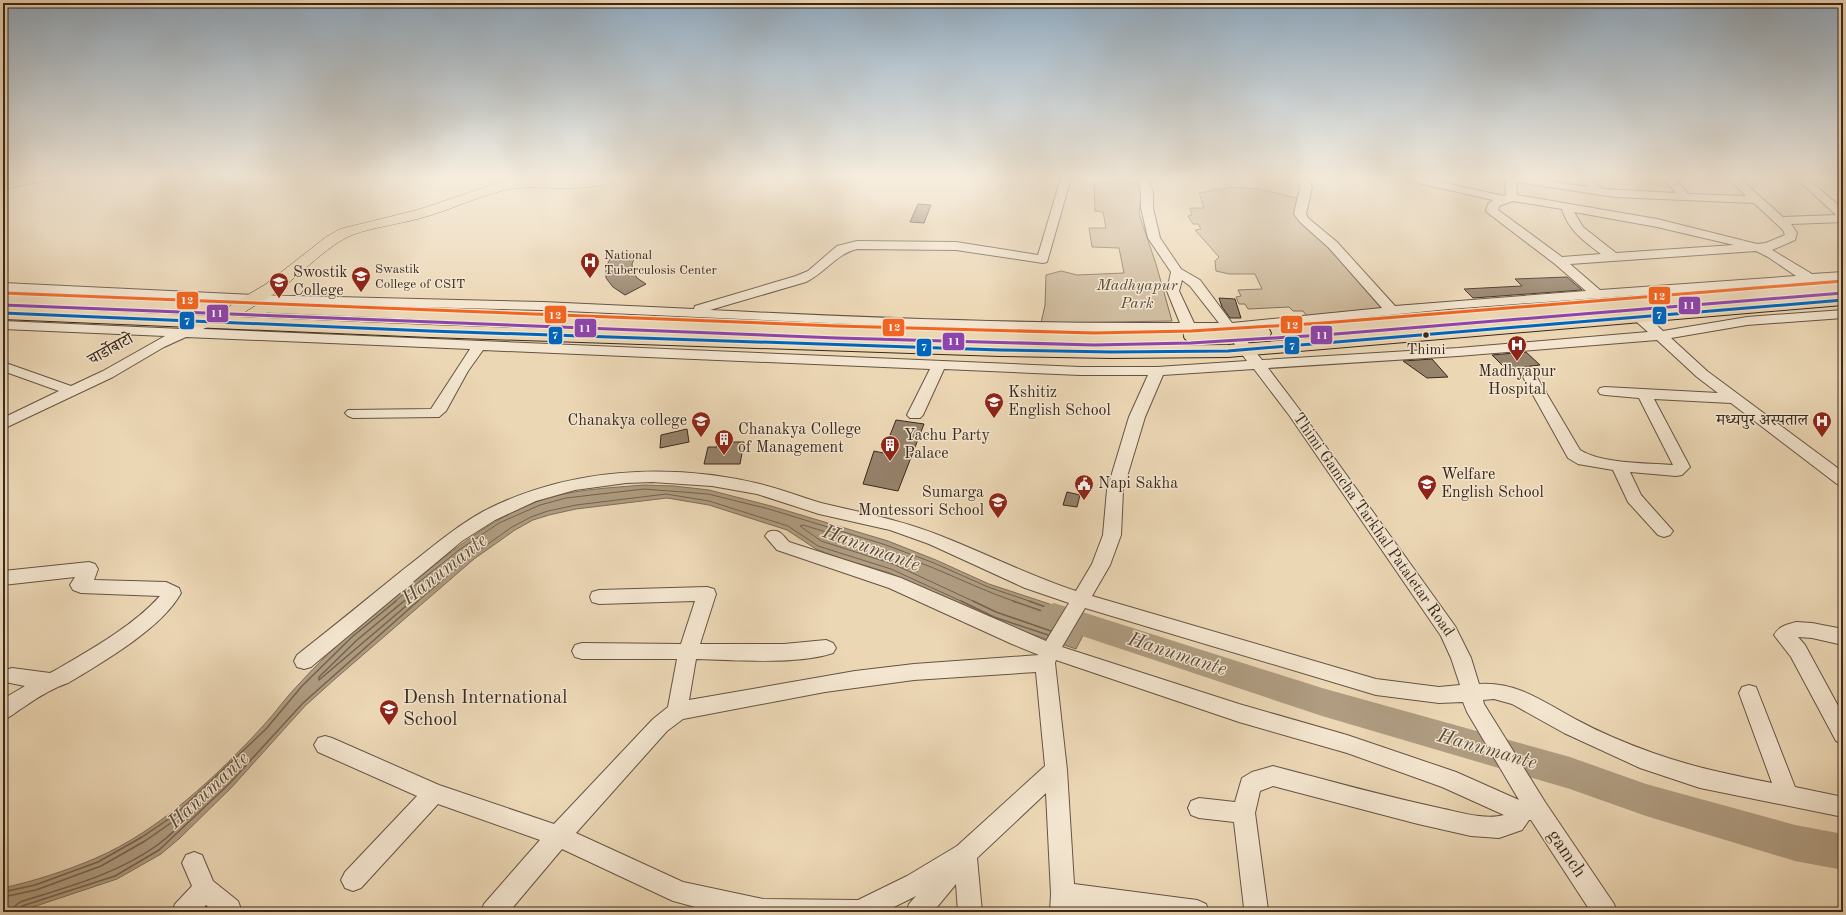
<svg xmlns="http://www.w3.org/2000/svg" width="1846" height="915" font-family="'Old Standard TT','Noto Serif Devanagari',serif">
<style>
.green{fill:#cdb99b;stroke:#82705c}
.water{fill:#af9c81;stroke:#7f6e59}
.lines{fill:none;stroke-linecap:round;stroke-linejoin:round}
.shore-far1{stroke:#74624e;stroke-width:1}
.shore{stroke:#74624e;stroke-width:1.5}
.river{fill:#af9c81;fill-rule:evenodd}
.building{fill:#96836c;stroke:#38281c}
.minor-casing{stroke:#655442;stroke-width:2}
.major-casing{stroke:#38281c;stroke-width:1}
.highway-casing{stroke:#38281c;stroke-width:2}
.minor{fill:#f3e5cf;fill-rule:evenodd}
.major{fill:#ecd7b5;fill-rule:evenodd}
.highway{fill:#ecd7b5;fill-rule:evenodd}
.bus-1-casing{stroke:#f3e5cf;stroke-width:5.5}
.bus-2-casing{stroke:#f3e5cf;stroke-width:5.5}
.bus-3-casing{stroke:#f3e5cf;stroke-width:5.5}
.bus-1{stroke:#0065bd;stroke-width:3}
.bus-2{stroke:#8e44ad;stroke-width:3}
.bus-3{stroke:#f26522;stroke-width:3}
.bus-dot{fill:#38281c;stroke:#f3e5cf;stroke-width:1.5}
.labels{text-anchor:middle;dominant-baseline:central;stroke-width:3;stroke-linejoin:round;paint-order:stroke}
.far-poi-label{font-size:13px;fill:#38281c;stroke:#f3e5cf;text-anchor:start}
.bus-label{font-size:15px;fill:#38281c;stroke:#f3e5cf}
.poi-label{font-size:16px;fill:#38281c;stroke:#f3e5cf;text-anchor:start}
.park-label{font-size:16px;font-style:italic;fill:#5d4c3c;stroke:#f3e5cf}
.street-label{font-size:16px;fill:#38281c;stroke:#f3e5cf}
.near-poi-label{font-size:19px;fill:#38281c;stroke:#f3e5cf;text-anchor:start}
.near-street-label{font-size:19px;fill:#38281c;stroke:#f3e5cf}
.near-water-label{font-size:20px;font-style:italic;fill:#5c4b3a;stroke:#f3e5cf}
.line-badge{stroke:#f3e5cf;stroke-width:1.5}
.badge-label{font-size:11px;text-anchor:middle;font-weight:bold;fill:#fff}
</style>
<rect width="100%" height="100%" fill="#ecd7b5"/>
<filter id="stains"><feTurbulence type="fractalNoise" baseFrequency=".005" numOctaves="4"/><feColorMatrix values="0 0 0 0 .2 0 0 0 0 .09 0 0 0 0 .02 0 0 0 .5 -.17"/></filter>
<radialGradient id="worn" r=".72"><stop offset=".6" stop-color="#630" stop-opacity="0"/><stop offset="1" stop-color="#630" stop-opacity=".3"/></radialGradient>
<path class="green" d="M 1111,178 L 1128,178 L 1129,183 L 1143,183 L 1139,214 L 1156,264 L 1172,321 L 1041,323 L 1045,305 L 1046,275 L 1061,271 L 1077,275 L 1124,273 L 1119,248 L 1092,247 L 1089,228 L 1106,228 L 1103,212 L 1095,211 L 1094,183 L 1111,183 Z
M 1232,187 L 1258,189 L 1302,199 L 1297,214 L 1329,245 L 1388,309 L 1307,316 L 1303,311 L 1293,311 L 1289,307 L 1248,309 L 1245,304 L 1239,304 L 1236,297 L 1241,296 L 1238,290 L 1262,289 L 1255,274 L 1229,274 L 1216,271 L 1215,261 L 1219,257 L 1195,230 L 1201,229 L 1198,224 L 1193,224 L 1188,216 L 1192,215 L 1190,208 L 1204,208 L 1199,193 Z
M 3,292 L 184,300 L 3,294 Z
M 1843,293 L 1843,295 L 1526,322 L 1268,340 L 1267,338 L 1523,320 Z
M 273,302 L 482,309 L 480,312 L 272,304 Z
M 3,305 L 172,314 L 3,308 Z
M 266,313 L 990,344 L 1108,346 L 1184,345 L 1185,347 L 989,346 L 457,325 L 264,315 Z"/>
<path class="water" d="M 644,485 L 674,486 L 709,490 L 771,506 L 888,541 L 936,560 L 989,584 L 1092,618 L 1076,649 L 993,621 L 890,573 L 842,559 L 816,549 L 787,530 L 709,505 L 667,498 L 576,509 L 549,515 L 533,520 L 515,530 L 474,559 L 335,679 L 305,706 L 232,787 L 180,838 L 161,854 L 117,879 L 18,912 L 3,912 L 3,888 C 34,881 66,871 96,858 C 159,831 218,775 263,726 C 276,712 286,697 299,684 C 334,645 375,613 416,580 C 453,550 491,519 536,502 C 570,489 609,488 644,485 Z"/>
<g class="lines">
<path class="shore-far1" d="M 394,602 L 459,550 L 499,523 L 540,505 L 566,498 L 644,489 L 708,494 L 769,509 L 886,545 L 934,563 L 988,587 L 1032,602
M 403,602 L 422,587 L 425,587 L 425,590 L 411,602
M 417,602 L 471,556 L 512,527 L 531,517 L 548,511 L 576,505 L 666,494 L 709,501 L 788,526 L 818,546 L 891,569 L 963,602
M 975,602 L 893,564 L 821,541 L 800,526 L 803,525 C 846,538 889,551 931,567 C 960,579 987,592 1016,602"/>
<path class="shore" d="M 404,601 L 357,640 L 319,677 L 319,680 L 412,601
M 961,601 L 994,617 L 1048,635
M 973,601 L 996,612 L 1051,631
M 1013,601 L 1059,617
M 1029,601 L 1062,613
M 3,892 L 35,885 L 98,862 L 142,837 L 176,814 L 266,729 L 302,686 L 353,636 L 396,601
M 3,897 L 36,890 L 101,866 L 145,841 L 178,818 L 214,789 L 214,792 C 195,810 177,831 156,846 C 115,875 67,887 20,902 L 15,906 L 14,912
M 19,912 L 22,906 L 115,876 L 159,850 L 229,784 L 303,703 L 418,601"/>
<path class="river" d="M 1054,603 L 1322,688 L 1570,757 L 1646,784 L 1795,825 L 1843,834 L 1843,870 L 1795,861 L 1646,816 L 1570,789 L 1322,716 L 1043,623 L 1039,615 L 1043,607 Z"/>
</g>
<path class="building" d="M 918,204 L 931,205 L 924,223 L 910,222 Z
M 635,256 L 632,264 L 633,271 L 637,278 L 646,284 L 625,295 L 613,287 L 606,278 L 606,267 L 611,257 Z
M 1567,277 L 1582,290 L 1473,298 L 1464,289 L 1522,286 L 1515,279 Z
M 1219,298 L 1235,299 L 1241,318 L 1230,318 L 1222,307 Z
M 1526,352 L 1540,365 L 1506,369 L 1492,355 Z
M 1432,359 L 1448,377 L 1427,378 L 1403,361 Z
M 896,420 L 924,424 L 898,491 L 863,484 L 874,451 L 883,453 Z
M 687,429 L 689,442 L 660,448 L 661,435 Z
M 718,442 L 744,442 L 740,464 L 704,464 L 708,447 L 717,447 Z
M 1067,492 L 1080,495 L 1077,507 L 1063,505 Z"/>
<g class="lines">
<defs>
<path id="minor" d="M 29,178 L 48,178 L 47,180 L 3,189 L 3,183 Z
M 1061,178 L 1071,178 L 1047,262 L 1043,263 L 956,250 L 857,249 C 836,254 825,273 806,282 L 710,310 C 867,318 1024,324 1180,323 L 1167,291 L 1171,272 L 1148,238 L 1141,208 L 1141,193 L 1138,178 L 1148,178 L 1153,193 L 1153,208 L 1160,238 L 1181,269 L 1200,280 L 1232,323 L 1382,308 L 1329,248 L 1300,222 L 1294,214 L 1300,187 L 1298,178 L 1308,178 L 1312,187 L 1306,214 L 1308,218 L 1337,242 L 1395,306 L 1586,291 L 1555,264 L 1488,213 L 1486,211 L 1488,204 L 1493,200 L 1409,181 L 1404,178 L 1422,178 L 1504,196 L 1506,195 L 1505,178 L 1528,178 L 1588,187 L 1582,178 L 1592,178 L 1602,189 L 1676,193 L 1663,178 L 1674,178 L 1688,194 L 1746,196 L 1728,178 L 1739,178 L 1783,217 L 1836,215 L 1796,178 L 1807,178 L 1843,209 L 1843,222 L 1791,224 L 1797,233 L 1795,240 L 1772,250 L 1812,274 L 1843,272 L 1843,280 L 1449,309 L 1238,330 L 1262,360 L 1458,348 L 1648,332 L 1631,317 L 1633,314 C 1645,311 1655,324 1663,331 L 1747,317 L 1843,310 L 1843,318 L 1747,325 L 1671,338 L 1707,371 L 1843,472 L 1843,486 L 1837,484 L 1731,403 L 1654,399 L 1690,467 L 1682,475 L 1676,476 L 1630,472 L 1641,495 L 1673,531 L 1670,535 L 1664,537 L 1658,535 L 1628,502 L 1613,470 L 1578,464 L 1568,458 L 1523,377 L 1525,374 L 1535,374 L 1580,450 C 1603,464 1646,463 1673,465 L 1639,398 L 1605,395 L 1600,394 L 1598,391 L 1600,388 L 1605,387 L 1718,393 L 1697,377 L 1657,340 L 1458,356 L 1268,368 L 1299,409 L 1455,626 L 1471,658 L 1479,684 C 1517,681 1545,703 1577,720 C 1601,733 1628,744 1653,753 C 1692,767 1732,775 1772,783 L 1739,693 L 1742,687 L 1749,685 L 1756,687 L 1795,787 L 1843,797 L 1843,817 L 1700,788 L 1640,768 L 1564,733 L 1512,704 L 1494,699 L 1483,700 L 1484,704 L 1545,802 L 1614,904 L 1617,912 L 1591,912 L 1531,820 L 1529,820 L 1522,830 L 1499,838 L 1471,836 L 1418,824 L 1273,786 L 1260,791 L 1255,813 L 1268,910 L 1267,912 L 1242,912 L 1244,908 L 1234,822 L 1199,818 L 1191,815 L 1188,808 L 1191,801 L 1199,798 L 1235,802 L 1242,778 L 1252,772 L 1273,766 C 1330,781 1387,797 1444,809 C 1463,813 1486,820 1504,815 L 1442,787 L 1347,753 L 1239,722 L 1056,660 L 1055,663 L 1067,770 L 1074,884 L 1197,900 L 1206,904 L 1209,912 L 1109,912 L 1074,907 L 1074,912 L 1050,912 L 1051,894 L 1046,793 L 977,858 L 982,912 L 958,912 L 956,884 L 933,912 L 906,912 L 909,904 L 916,896 L 884,912 L 714,912 L 673,901 L 562,849 L 509,912 L 481,912 L 484,904 L 540,840 L 438,804 L 361,888 L 353,891 L 345,888 L 341,880 L 345,872 L 417,796 L 318,752 L 314,745 L 318,738 L 325,736 L 332,738 L 439,785 L 554,824 L 653,719 L 668,707 L 677,659 L 582,659 L 575,657 L 572,651 L 575,645 L 582,643 L 681,644 L 695,601 L 599,604 L 592,602 L 590,597 L 592,592 L 599,590 L 707,587 L 714,589 L 716,594 L 700,644 L 784,644 L 826,640 L 833,643 L 836,648 L 833,653 C 798,665 735,660 696,659 L 689,700 L 855,671 L 914,664 L 1039,655 L 1012,644 L 889,588 L 777,550 L 765,536 L 768,532 C 779,528 782,534 789,542 L 901,578 L 1046,641 L 1069,603 L 1025,588 L 929,544 L 890,530 L 819,514 L 757,494 L 712,486 L 652,482 L 626,483 L 575,490 L 536,501 L 495,520 L 462,541 L 311,667 L 304,669 L 297,667 L 294,661 L 297,655 C 333,627 368,598 404,569 C 430,549 455,527 484,511 C 567,468 669,462 760,484 C 781,489 801,497 821,503 C 862,513 902,520 941,536 C 987,554 1030,576 1076,591 L 1092,564 L 1103,535 L 1107,490 L 1129,417 L 1148,375 L 1080,375 L 944,369 L 923,415 L 920,418 L 910,418 L 907,415 L 930,369 L 483,350 L 468,371 L 446,411 L 439,417 L 353,418 L 348,416 L 345,413 L 348,410 L 431,409 L 470,349 L 186,337 L 164,347 L 113,377 L 3,429 L 3,418 L 59,391 L 3,371 L 3,362 L 71,386 L 103,371 L 165,336 L 3,329 L 3,321 L 182,329 L 237,305 L 242,306 L 244,309 L 242,312 L 203,329 L 1080,367 L 1157,367 L 1247,361 L 1225,331 L 1196,331 L 1197,336 L 1195,339 L 1185,339 L 1183,331 L 1080,332 L 964,329 L 543,310 L 254,303 L 3,291 L 3,283 L 254,295 L 543,302 L 694,309 L 695,306 L 796,276 L 808,271 L 837,246 L 857,241 L 956,242 L 1038,255 ZM 1516,182 L 1615,197 L 1754,203 L 1783,230 L 1785,235 L 1766,243 L 1757,244 L 1657,219 L 1517,195 ZM 1513,201 L 1562,209 C 1568,230 1585,242 1601,254 L 1562,257 L 1498,210 L 1499,206 ZM 1574,212 L 1657,227 L 1734,245 L 1616,253 L 1583,227 ZM 1756,251 L 1768,257 L 1796,276 L 1600,290 L 1570,264 ZM 1182,280 L 1190,286 L 1219,323 L 1194,323 L 1179,291 ZM 1254,369 L 1289,415 L 1441,636 L 1451,658 L 1460,685 L 1439,687 L 1376,679 L 1092,596 L 1110,565 L 1121,535 L 1123,490 L 1145,417 L 1163,375 ZM 1085,608 L 1376,695 L 1439,703 L 1463,702 L 1467,712 L 1519,800 L 1456,772 L 1347,735 L 1239,704 L 1062,647 ZM 1036,672 L 1045,766 L 957,846 L 907,876 L 858,900 L 763,899 L 683,882 L 576,833 L 667,731 L 683,719 L 825,692 L 914,680 Z
M 89,562 L 95,564 L 98,569 L 94,580 L 166,582 L 179,588 L 181,593 C 162,628 103,662 68,683 C 53,688 38,697 24,707 C 17,711 11,717 3,720 L 3,699 L 25,686 L 5,682 L 3,674 L 5,670 L 12,668 L 50,673 L 54,671 C 90,650 132,627 160,596 L 81,593 L 73,590 L 70,585 L 75,577 L 3,585 L 3,571 Z
M 1796,622 L 1812,623 L 1843,629 L 1843,645 L 1812,638 L 1798,637 L 1805,645 L 1843,715 L 1843,744 L 1836,741 L 1791,657 L 1774,635 C 1779,626 1786,625 1796,622 Z
M 194,852 L 202,855 L 213,881 L 238,901 L 242,912 L 214,912 L 206,905 L 200,912 L 172,912 L 175,904 L 192,886 L 182,863 L 186,855 Z"/>
<path id="major" d="M 528,178 L 572,180 L 615,178 C 604,195 530,184 509,189 C 481,195 455,208 428,216 C 403,224 376,226 352,235 C 328,245 300,275 279,290 C 268,299 255,305 243,313 L 237,314 L 231,313 L 228,309 L 231,305 L 266,284 L 326,237 L 340,229 L 417,210 L 501,182 Z"/>
<path id="highway" d="M 1843,295 L 1843,305 L 1228,357 L 1112,358 L 1000,356 L 430,337 L 3,319 L 3,307 L 430,325 L 1000,344 L 1112,346 L 1228,345 Z
M 1262,327 L 1269,329 L 1271,333 L 1269,337 L 1194,343 L 1187,341 L 1184,337 L 1187,333 L 1194,331 Z"/>
</defs>
<use href="#minor" class="minor-casing"/>
<use href="#major" class="major-casing"/>
<use href="#highway" class="highway-casing"/>
<use href="#minor" class="minor"/>
<use href="#major" class="major"/>
<use href="#highway" class="highway"/>
<defs>
<path id="bus-1" d="M 3,313 L 430,331 L 1000,350 L 1112,352 L 1228,351 L 1843,300"/>
<path id="bus-2" d="M 3,305 L 837,338 L 1094,345 L 1191,343 L 1323,335 L 1843,293"/>
<path id="bus-3" d="M 3,293 L 837,326 L 1094,333 L 1191,331 L 1323,323 L 1843,281"/>
</defs>
<use href="#bus-1" class="bus-1-casing"/>
<use href="#bus-2" class="bus-2-casing"/>
<use href="#bus-3" class="bus-3-casing"/>
<use href="#bus-1" class="bus-1"/>
<use href="#bus-2" class="bus-2"/>
<use href="#bus-3" class="bus-3"/>
</g>
<linearGradient id="sky" x2="0" y2="1"><stop stop-color="#91aabf"/><stop offset="0.58" stop-color="#f6edde"/><stop offset="1" stop-color="#f6edde" stop-opacity="0"/></linearGradient>
<rect width="1846" height="306" fill="url(#sky)"/>
<defs>
<symbol id="hospital-pin" viewBox="-11 -11 22 30"><path d="M0 17L-7.5 6A9.5 9.5 0 1 1 7.5 6Z" fill="#8f2418" stroke="#f3e5cf"/><path d="M-5-5h3v3.5h4V-5h3V5h-3V1.5h-4V5h-3Z" fill="#fff"/></symbol>
<symbol id="university-pin" viewBox="-11 -11 22 30"><path d="M0 17L-7.5 6A9.5 9.5 0 1 1 7.5 6Z" fill="#8f2418" stroke="#f3e5cf"/><path d="M0-5L7-2L0 1L-7-2ZM-4 1L0 2.5L4 1V4Q0 6-4 4Z" fill="#fff"/></symbol>
<symbol id="school-pin" viewBox="-11 -11 22 30"><path d="M0 17L-7.5 6A9.5 9.5 0 1 1 7.5 6Z" fill="#8f2418" stroke="#f3e5cf"/><path d="M0-5L7-2L0 1L-7-2ZM-4 1L0 2.5L4 1V4Q0 6-4 4Z" fill="#fff"/></symbol>
<symbol id="building-pin" viewBox="-11 -11 22 30"><path d="M0 17L-7.5 6A9.5 9.5 0 1 1 7.5 6Z" fill="#8f2418" stroke="#f3e5cf"/><path d="M-4-6H4V6H1V3H-1V6H-4ZM-2.5-4.3h1.7v1.8h-1.7ZM.8-4.3h1.7v1.8H.8ZM-2.5-1h1.7V.8h-1.7ZM.8-1h1.7V.8H.8Z" fill="#fff"/></symbol>
<symbol id="civic-pin" viewBox="-11 -11 22 30"><path d="M0 17L-7.5 6A9.5 9.5 0 1 1 7.5 6Z" fill="#8f2418" stroke="#f3e5cf"/><path d="M-.6-6.5H3V-4.5H.6V-3L4-1V1h2V6H-6V1h2V-1L-.6-3ZM-1.2 2.5V6h2.4V2.5Z" fill="#fff"/></symbol>
</defs>
<g fill-rule="evenodd">
<use href="#hospital-pin" x="579" y="251" width="22" height="30"/>
<use href="#university-pin" x="350" y="265" width="22" height="30"/>
<use href="#university-pin" x="268" y="271" width="22" height="30"/>
<use href="#hospital-pin" x="1506" y="334" width="22" height="30"/>
<use href="#school-pin" x="983" y="391" width="22" height="30"/>
<use href="#school-pin" x="690" y="410" width="22" height="30"/>
<use href="#hospital-pin" x="1811" y="410" width="22" height="30"/>
<use href="#building-pin" x="713" y="428" width="22" height="30"/>
<use href="#building-pin" x="879" y="434" width="22" height="30"/>
<use href="#civic-pin" x="1073" y="473" width="22" height="30"/>
<use href="#school-pin" x="1416" y="473" width="22" height="30"/>
<use href="#school-pin" x="987" y="491" width="22" height="30"/>
<use href="#school-pin" x="378" y="698" width="22" height="30"/>
</g>
<circle class="bus-dot" cx="1426" cy="335" r="3.5"/>
<g class="labels">
<g class="far-poi-label">
<text x="604" y="255">National<tspan x="604" dy="15">Tuberculosis Center</tspan></text>
<text x="375" y="269">Swastik<tspan x="375" dy="15">College of CSIT</tspan></text>
</g>
<g class="bus-label">
<text x="1426" y="350">Thimi</text>
</g>
<g class="poi-label">
<text x="293" y="273">Swostik<tspan x="293" dy="18">College</tspan></text>
<text x="1517" y="372" text-anchor="middle">Madhyapur<tspan x="1517" dy="18">Hospital</tspan></text>
<text x="1008" y="393">Kshitiz<tspan x="1008" dy="18">English School</tspan></text>
<text x="687" y="421" text-anchor="end">Chanakya college</text>
<text x="1808" y="421" text-anchor="end">मध्यपुर अस्पताल</text>
<text x="738" y="430">Chanakya College<tspan x="738" dy="18">of Management</tspan></text>
<text x="904" y="436">Yachu Party<tspan x="904" dy="18">Palace</tspan></text>
<text x="1441" y="475">Welfare<tspan x="1441" dy="18">English School</tspan></text>
<text x="1098" y="484">Napi Sakha</text>
<text x="984" y="493" text-anchor="end">Sumarga<tspan x="984" dy="18">Montessori School</tspan></text>
</g>
<g class="park-label">
<text x="1137" y="286">Madhyapur<tspan x="1137" dy="18">Park</tspan></text>
</g>
<g class="street-label">
<text transform="translate(111 350) rotate(-29)">चार्डोबाटो</text>
<text transform="translate(1373 525) rotate(55)">Thimi Gamcha Tarkhal Pataletar Road</text>
</g>
<g class="near-poi-label">
<text x="403" y="698">Densh International<tspan x="403" dy="22">School</tspan></text>
</g>
<g class="near-street-label">
<text transform="translate(1566 854) rotate(56)">gamch</text>
</g>
<g class="near-water-label">
<text transform="translate(871 549) rotate(20)">Hanumante</text>
<text transform="translate(445 570) rotate(-38)">Hanumante</text>
<text transform="translate(1177 655) rotate(18)">Hanumante</text>
<text transform="translate(1487 750) rotate(16)">Hanumante</text>
<text transform="translate(209 791) rotate(-43)">Hanumante</text>
</g>
</g>
<g class="line-badge">
<rect x="1648" y="286" width="23" height="19" rx="4" fill="#f26522"/>
<rect x="176" y="291" width="23" height="19" rx="4" fill="#f26522"/>
<rect x="1678" y="296" width="23" height="19" rx="4" fill="#8e44ad"/>
<rect x="206" y="304" width="23" height="19" rx="4" fill="#8e44ad"/>
<rect x="544" y="305" width="23" height="19" rx="4" fill="#f26522"/>
<rect x="1652" y="306" width="15" height="19" rx="4" fill="#0065bd"/>
<rect x="179" y="311" width="16" height="19" rx="4" fill="#0065bd"/>
<rect x="1280" y="315" width="23" height="19" rx="4" fill="#f26522"/>
<rect x="882" y="318" width="23" height="19" rx="4" fill="#f26522"/>
<rect x="574" y="318" width="23" height="20" rx="4" fill="#8e44ad"/>
<rect x="1310" y="325" width="23" height="20" rx="4" fill="#8e44ad"/>
<rect x="548" y="326" width="15" height="19" rx="4" fill="#0065bd"/>
<rect x="942" y="332" width="23" height="19" rx="4" fill="#8e44ad"/>
<rect x="1284" y="336" width="16" height="19" rx="4" fill="#0065bd"/>
<rect x="916" y="338" width="16" height="19" rx="4" fill="#0065bd"/>
</g>
<g class="badge-label">
<text x="1659" y="300">12</text>
<text x="187" y="304">12</text>
<text x="1689" y="309">11</text>
<text x="217" y="317">11</text>
<text x="555" y="319">12</text>
<text x="1659" y="319">7</text>
<text x="187" y="325">7</text>
<text x="1292" y="329">12</text>
<text x="894" y="331">12</text>
<text x="585" y="332">11</text>
<text x="1322" y="339">11</text>
<text x="555" y="339">7</text>
<text x="954" y="345">11</text>
<text x="1292" y="350">7</text>
<text x="924" y="351">7</text>
</g>
<rect width="1846" height="915" fill="none" stroke="#ecd7b5" stroke-width="16"/>
<rect x="4" y="4" width="1838" height="907" fill="none" stroke="#38281c" stroke-width="2"/>
<rect x="8" y="8" width="1830" height="899" fill="none" stroke="#38281c"/>
<rect width="100%" height="100%" filter="url(#stains)"/>
<rect width="100%" height="100%" fill="url(#worn)"/>
</svg>
